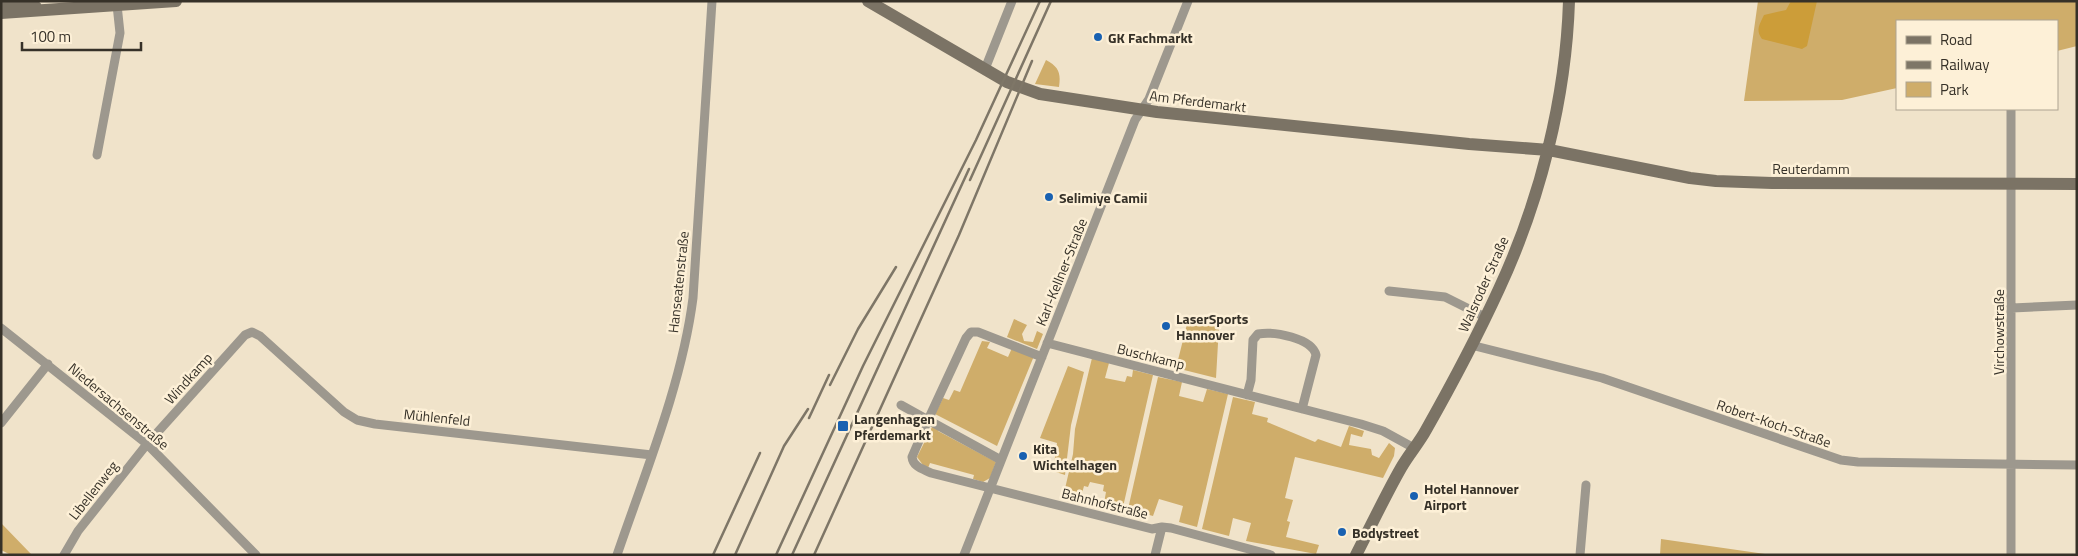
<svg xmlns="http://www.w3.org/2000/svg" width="2078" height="556" font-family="'Titillium Web',sans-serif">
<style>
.green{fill:#cfad6a}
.water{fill:#cc9d39}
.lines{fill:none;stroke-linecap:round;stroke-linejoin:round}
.street{stroke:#9d988e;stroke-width:9}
.secondary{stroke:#7b7365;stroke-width:12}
.rail{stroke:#7e7667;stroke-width:2.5}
.poi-dot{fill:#1961b1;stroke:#fdf0d7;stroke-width:2}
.labels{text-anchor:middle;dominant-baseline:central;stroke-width:5;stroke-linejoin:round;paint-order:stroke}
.poi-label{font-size:14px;font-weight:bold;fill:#363128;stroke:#fdf0d7;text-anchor:start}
.street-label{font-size:14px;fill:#363128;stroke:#fdf0d7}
</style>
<rect width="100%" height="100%" fill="#f0e3ca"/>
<path class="green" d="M 1758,1 L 2077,1 L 2077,46 L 2057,51 L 2057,21 L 1897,21 L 1897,88 L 1842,100 L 1744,101 Z
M 1046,60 C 1059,67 1061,73 1059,87 L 1035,84 Z
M 1014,319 L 1027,325 L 1022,334 L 1024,341 L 1033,342 L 1037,331 L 1043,334 L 1037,349 L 1007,337 Z
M 1188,320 L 1219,326 L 1216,378 L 1176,368 Z
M 982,341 L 990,342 L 987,348 L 1008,357 L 1012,348 L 1034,356 L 997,446 L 935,414 L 943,398 L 949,400 L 954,390 L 960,392 Z
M 1092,358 L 1109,363 L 1105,378 L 1125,382 L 1127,376 L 1132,377 L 1133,370 L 1153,375 L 1123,507 L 1104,503 L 1106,492 L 1103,491 L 1104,485 L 1090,482 L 1088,487 L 1084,486 L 1081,497 L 1064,493 L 1073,454 L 1075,429 Z
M 1068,366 L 1084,372 L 1071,425 L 1065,475 L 1053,471 L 1057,443 L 1040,438 Z
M 1158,377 L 1182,382 L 1179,396 L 1203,402 L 1207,389 L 1228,394 L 1197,527 L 1179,522 L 1183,506 L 1159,499 L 1153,516 L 1128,509 Z
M 1233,397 L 1255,402 L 1252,414 L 1268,418 L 1267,422 L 1315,442 L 1318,439 L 1341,447 L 1349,426 L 1364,431 L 1362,437 L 1351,434 L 1349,445 L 1371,449 L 1372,455 L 1379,458 L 1389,443 L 1395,448 L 1394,456 L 1383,478 L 1295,457 L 1285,498 L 1293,500 L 1287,521 L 1290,522 L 1286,537 L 1319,545 L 1316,554 L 1246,541 L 1251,523 L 1233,518 L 1229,536 L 1202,529 Z
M 932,427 L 939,429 L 938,431 L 996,462 L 990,478 L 983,482 L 973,479 L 974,475 L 930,463 L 928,468 L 923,465 L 917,457 Z
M 1,523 L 32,555 L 11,555 L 1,550 Z
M 1661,539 L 1772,555 L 1660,555 Z"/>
<path class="water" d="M 1791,1 L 1817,1 L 1807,46 L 1802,49 L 1762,39 C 1755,30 1760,24 1764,15 L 1786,10 Z"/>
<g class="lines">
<path class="street" d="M 985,69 L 1012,1
M 2011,109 L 2011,555
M 97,155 L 120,33 L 117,5
M 1389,291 L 1445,297 L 1485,317
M 2012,308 L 2077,305
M 1,328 L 147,444 L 256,555
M 1047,343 L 1361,424 L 1383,431 L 1414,448
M 1471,345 L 1602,378 L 1841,460 L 1858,462 L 2077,465
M 1247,395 L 1251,380 L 1253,340 L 1258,334 C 1274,331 1312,338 1316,355 L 1302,409
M 901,405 L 928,420 L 966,338 L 971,332 L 978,332 L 1042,357
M 1,423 L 48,364
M 1001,460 L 928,420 L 912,457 C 913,467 923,469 931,473 L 1152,529 L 1162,527 L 1171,528 L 1271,555
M 64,555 L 78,531 L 147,444 L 245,335 L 252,332 L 260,336 L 344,412 L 357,420 L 375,424 L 652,455
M 617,555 C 645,473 682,384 693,298 L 712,1
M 964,555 L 1135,120 L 1149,99 L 1188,1
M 1155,555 L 1162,527
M 1580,555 L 1586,485"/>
<path class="secondary" d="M 868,1 L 1007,82 L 1040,94 L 1157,112 L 1469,144 L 1549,150 L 1690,178 L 1716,181 L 1772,183 L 2077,184
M 1,2 L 36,7
M 1,13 L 176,1
M 1356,555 C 1371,526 1385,496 1401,468 C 1409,454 1419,443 1426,430 C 1452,384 1477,337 1499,289 C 1540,201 1566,98 1569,1"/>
<path class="rail" d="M 970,180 L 1051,1
M 830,385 L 858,329 L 896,267
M 809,418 L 829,375
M 713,555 L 760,453
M 735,555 L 784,446 L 808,409
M 776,555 L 863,366 L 976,140 L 1040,1
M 792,555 L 969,169
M 814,555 L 959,235 L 1032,61"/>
</g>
<g class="poi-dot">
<circle cx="1098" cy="37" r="5"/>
<circle cx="1049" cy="197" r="5"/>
<circle cx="1166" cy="326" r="5"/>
<rect x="837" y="420" width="12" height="12" rx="2.5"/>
<circle cx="1023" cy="456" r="5"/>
<circle cx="1414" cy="496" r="5"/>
<circle cx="1342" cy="532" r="5"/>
</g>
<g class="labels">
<g class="poi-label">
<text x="1108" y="37">GK Fachmarkt</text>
<text x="1059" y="197">Selimiye Camii</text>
<text x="1176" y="318">LaserSports<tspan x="1176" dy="16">Hannover</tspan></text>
<text x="854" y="418">Langenhagen<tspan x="854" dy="16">Pferdemarkt</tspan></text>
<text x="1033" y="448">Kita<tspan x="1033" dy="16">Wichtelhagen</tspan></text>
<text x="1424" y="488">Hotel Hannover<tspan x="1424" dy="16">Airport</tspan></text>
<text x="1352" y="532">Bodystreet</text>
</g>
<g class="street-label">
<text transform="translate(1198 101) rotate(7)">Am Pferdemarkt</text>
<text x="1811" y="168">Reuterdamm</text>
<text transform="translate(1061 272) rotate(-68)">Karl-Kellner-Straße</text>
<text transform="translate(678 282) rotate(-84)">Hanseatenstraße</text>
<text transform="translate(1483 284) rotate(-66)">Walsroder Straße</text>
<text transform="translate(1998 332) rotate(-90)">Virchowstraße</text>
<text transform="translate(1151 356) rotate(14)">Buschkamp</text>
<text transform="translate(188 378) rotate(-48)">Windkamp</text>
<text transform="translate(119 406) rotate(40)">Niedersachsenstraße</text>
<text transform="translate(437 417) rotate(6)">Mühlenfeld</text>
<text transform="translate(1774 423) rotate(19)">Robert-Koch-Straße</text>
<text transform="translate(93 490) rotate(-52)">Libellenweg</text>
<text transform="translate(1105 503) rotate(14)">Bahnhofstraße</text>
</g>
</g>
<rect width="2078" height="556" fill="none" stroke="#363128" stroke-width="5"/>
<rect x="1896" y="20" width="162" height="90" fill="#fdf0d7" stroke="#ada491"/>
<rect x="1906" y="36" width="25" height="8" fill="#7b7365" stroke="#ada491"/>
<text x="1940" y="45" font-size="15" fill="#363128">Road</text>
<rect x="1906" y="61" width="25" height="8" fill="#7e7667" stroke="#ada491"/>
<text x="1940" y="70" font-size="15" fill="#363128">Railway</text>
<rect x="1906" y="82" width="25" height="15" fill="#cfad6a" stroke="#ada491"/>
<text x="1940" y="95" font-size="15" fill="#363128">Park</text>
<path d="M22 42v8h119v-8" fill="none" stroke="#363128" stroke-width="2.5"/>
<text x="30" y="42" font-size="15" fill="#363128" stroke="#fdf0d7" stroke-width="4" paint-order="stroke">100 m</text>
</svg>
